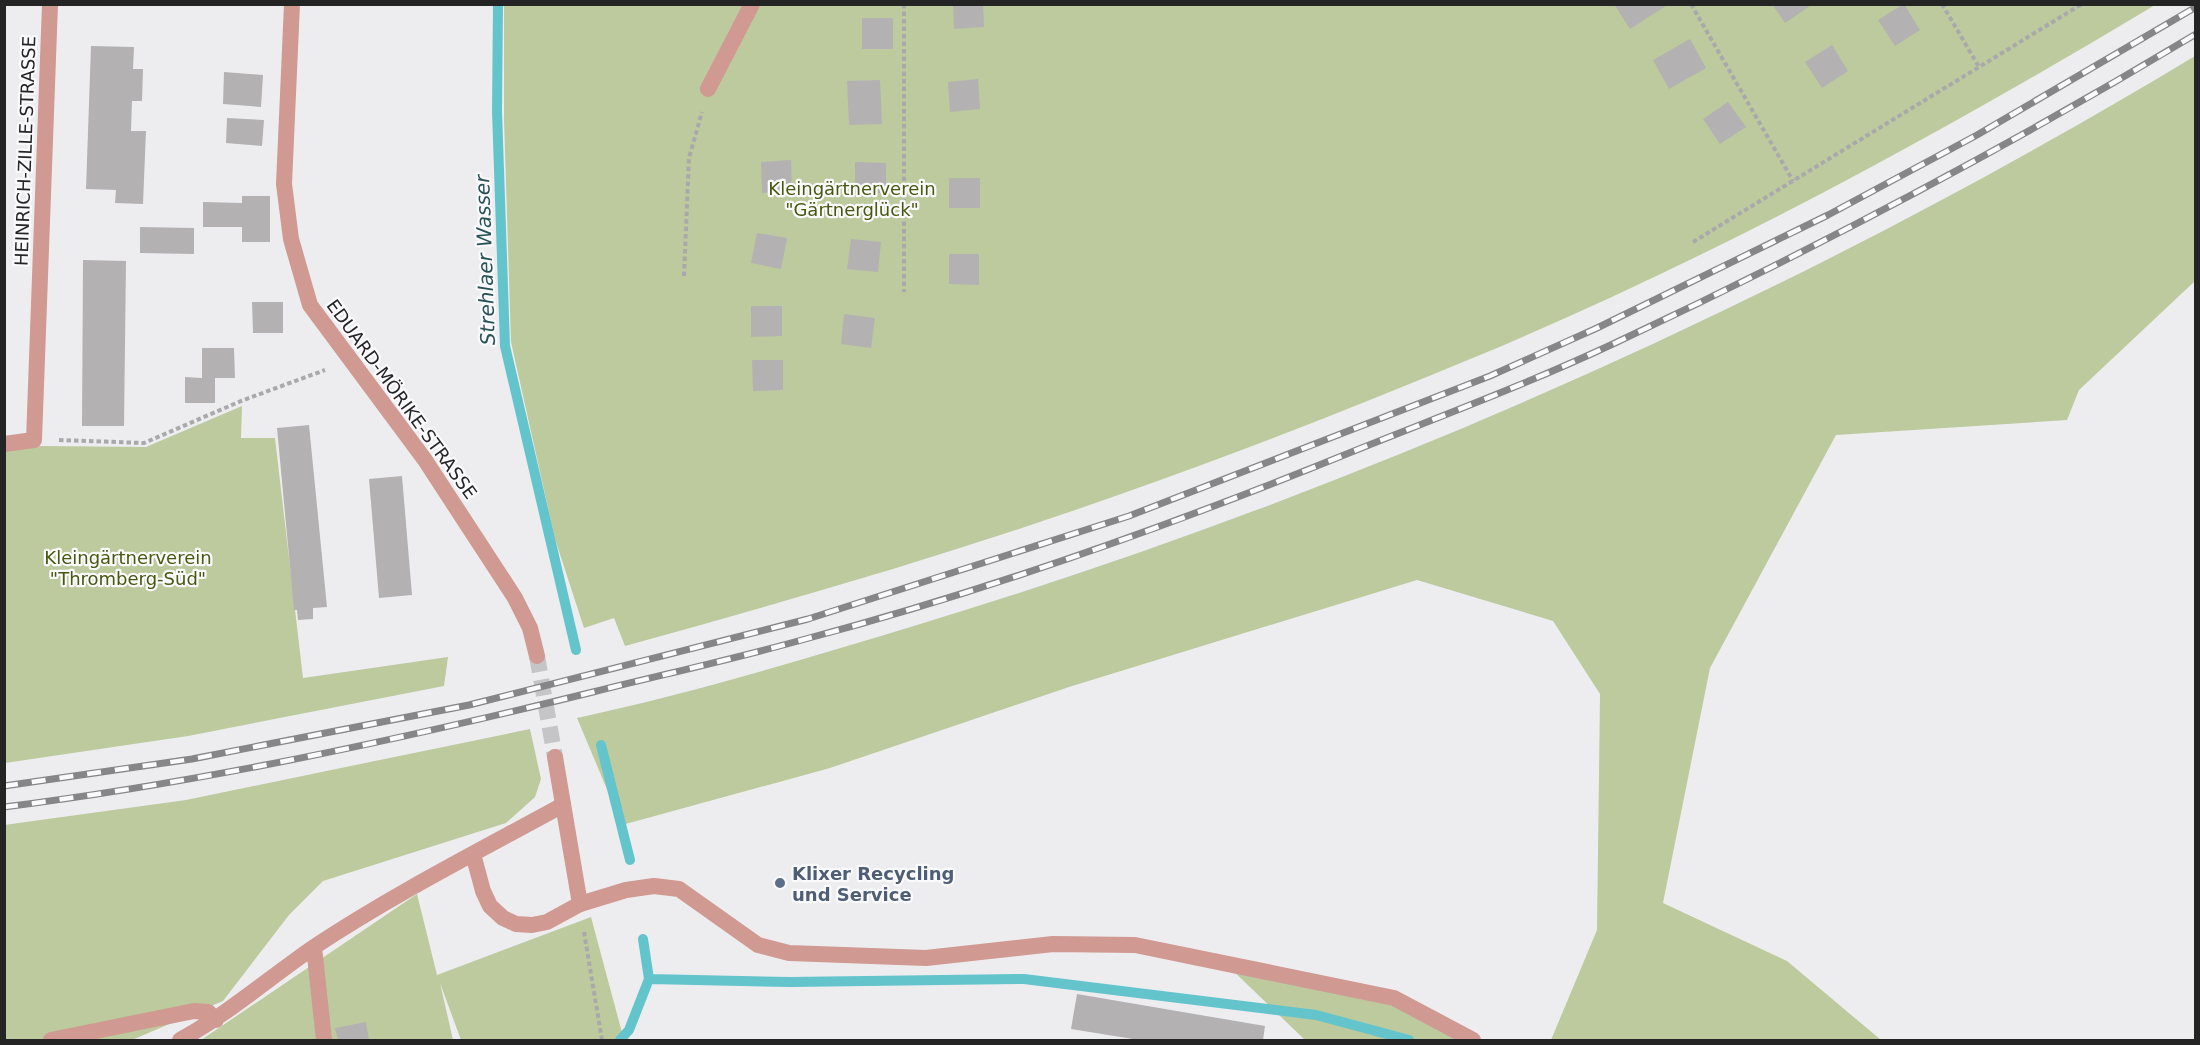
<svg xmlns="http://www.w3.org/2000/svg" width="2200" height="1045" font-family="'DejaVu Sans',sans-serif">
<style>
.green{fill:#bcca9e}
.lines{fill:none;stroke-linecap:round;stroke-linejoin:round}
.stream{stroke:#63c4cc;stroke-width:10}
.building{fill:#b4b1b2}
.minor-tunnel{stroke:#c5c5c7;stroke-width:16;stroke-dasharray:16 8;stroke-linecap:butt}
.path{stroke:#a9a9ac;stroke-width:4;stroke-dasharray:4.5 3;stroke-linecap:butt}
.service{stroke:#d09991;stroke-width:16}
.minor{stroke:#d09991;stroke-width:16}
.rail-casing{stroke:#868688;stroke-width:7}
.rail{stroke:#fafafd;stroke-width:4.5;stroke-dasharray:14;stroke-linecap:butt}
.service-dot{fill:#5c6f8a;stroke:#fafafd;stroke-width:2}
.labels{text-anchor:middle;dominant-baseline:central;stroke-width:4.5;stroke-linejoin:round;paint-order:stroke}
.street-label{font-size:18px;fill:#242425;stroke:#fafafd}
.park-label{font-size:18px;fill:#47580e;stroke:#fafafd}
.service-label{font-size:18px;font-weight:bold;fill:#4e5e75;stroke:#fafafd;text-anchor:start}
.water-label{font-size:20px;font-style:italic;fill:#275256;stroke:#fafafd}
</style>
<rect width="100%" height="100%" fill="#ededf0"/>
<path class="green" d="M 504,5 L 2155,5 C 1939,135 1714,257 1480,355 C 1362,404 1242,452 1121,494 C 958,552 792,600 625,646 L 614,618 L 584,628 L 555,539 L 511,342 L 504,120 Z
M 2195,56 L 2195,281 L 2079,390 L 2067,420 L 1836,435 L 1710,668 L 1663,903 L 1787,961 L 1881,1040 L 1551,1040 L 1597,930 L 1600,694 L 1553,621 L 1417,580 L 1069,687 L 830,768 L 622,825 L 577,718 C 692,693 805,659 917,625 C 1365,489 1795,297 2195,56 Z
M 242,406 L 241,438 L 275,438 L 303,678 L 448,657 L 444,686 L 188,736 L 5,763 L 5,448 L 41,446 L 146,447 Z
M 530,729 L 541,779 L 535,797 L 506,823 L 323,881 L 289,915 L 223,1001 L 132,1040 L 5,1040 L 4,825 L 186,800 Z
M 417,894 L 437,975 L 591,917 L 624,1040 L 461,1040 L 440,983 L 453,1040 L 201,1040 Z
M 1225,963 L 1394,998 L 1473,1040 L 1305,1040 Z"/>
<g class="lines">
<path class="stream" d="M 498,4 L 497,111 L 505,346 L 576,650
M 601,745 L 630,860
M 649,979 L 790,982 L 1024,979 L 1316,1015 L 1409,1040
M 620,1040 L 629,1030 L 649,979 L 643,939"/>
</g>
<path class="building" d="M 953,4 L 983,4 L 984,27 L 954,29 Z
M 1614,4 L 1669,4 L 1630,29 Z
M 1772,4 L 1809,4 L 1810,6 L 1785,23 Z
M 1904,4 L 1920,30 L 1895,46 L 1878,20 Z
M 862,18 L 893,18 L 893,49 L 862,49 Z
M 1690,39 L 1706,68 L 1669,89 L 1653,60 Z
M 1832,45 L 1848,71 L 1822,88 L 1805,62 Z
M 91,46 L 134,47 L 133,69 L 143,69 L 142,101 L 132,101 L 131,131 L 146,131 L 143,204 L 115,203 L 116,190 L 86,189 Z
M 224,72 L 263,75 L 261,107 L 223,104 Z
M 978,79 L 980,109 L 950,112 L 948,82 Z
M 880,80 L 882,124 L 849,125 L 847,81 Z
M 1728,102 L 1746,127 L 1720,144 L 1703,119 Z
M 227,118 L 264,120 L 262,146 L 226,143 Z
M 791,160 L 792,191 L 762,193 L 761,162 Z
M 855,162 L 886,163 L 886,193 L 855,193 Z
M 949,178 L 980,178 L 980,208 L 949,208 Z
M 242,196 L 270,196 L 270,242 L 242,242 L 242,227 L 203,227 L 203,202 L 242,203 Z
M 140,227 L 194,228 L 194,254 L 140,253 Z
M 757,233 L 787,238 L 781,269 L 751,263 Z
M 851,239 L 881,242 L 878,272 L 847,269 Z
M 949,254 L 979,254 L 979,285 L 949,284 Z
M 83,260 L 126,261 L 124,426 L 82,426 Z
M 252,302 L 283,302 L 283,333 L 253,333 Z
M 751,306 L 782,306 L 782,336 L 751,337 Z
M 844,314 L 875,318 L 871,348 L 841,344 Z
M 202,348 L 234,348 L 235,378 L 215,378 L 215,403 L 185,403 L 185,377 L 202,378 Z
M 752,360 L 783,360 L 783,390 L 753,391 Z
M 309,425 L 327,607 L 313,608 L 313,619 L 298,620 L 297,610 L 294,610 L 277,428 Z
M 402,476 L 412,595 L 379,598 L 369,479 Z
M 1077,994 L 1265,1026 L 1263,1040 L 1139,1040 L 1071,1029 Z
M 366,1022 L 369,1040 L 338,1040 L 335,1028 Z"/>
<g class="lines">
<path class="minor-tunnel" d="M 537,656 L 555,757"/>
<path class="path" d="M 904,4 L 904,292
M 1691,4 L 1793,181
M 1942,4 L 1979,67
M 1693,242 L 2082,4
M 684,276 L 689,158 L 702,112
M 59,440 L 144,443 L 241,401 L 325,370
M 584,932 L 602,1040"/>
<path class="service" d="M 708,89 L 752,4
M 473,854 L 483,891 L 490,906 L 503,918 L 516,924 L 532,925 L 547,922 L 580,904 L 626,890 L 654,886 L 679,889 L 758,945 L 789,953 L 926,958 L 1053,944 L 1135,945 L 1394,998 L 1473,1040
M 314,947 L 324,1040
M 51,1040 L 194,1011 L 208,1012 L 216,1020
M 180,1040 C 228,1014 269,978 314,947 C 394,894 479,851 563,805"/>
<path class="minor" d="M 292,4 L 284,184 L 291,239 L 310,305 L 425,460 L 515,598 L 530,628 L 537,656
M 4,444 L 34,440 L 50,4
M 555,757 L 580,904"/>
<defs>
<path id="rail" d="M 4,786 L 192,759 L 469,705 L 808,619 L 1129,516 L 1490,376 L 1597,328 L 1828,215 L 1977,135 L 2196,7
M 4,807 C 203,782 398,740 593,692 C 665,674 738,658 809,638 C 994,589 1177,523 1354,451 C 1441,416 1530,383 1615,343 C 1813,250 2008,147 2196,34"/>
</defs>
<use href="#rail" class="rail-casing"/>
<use href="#rail" class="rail"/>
</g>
<circle class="service-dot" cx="780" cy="883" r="6"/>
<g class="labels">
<g class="street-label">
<text transform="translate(25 151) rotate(-88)">HEINRICH-ZILLE-STRASSE</text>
<text transform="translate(402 399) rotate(54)">EDUARD-MÖRIKE-STRASSE</text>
</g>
<g class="park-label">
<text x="852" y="188">Kleingärtnerverein<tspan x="852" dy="21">"Gärtnerglück"</tspan></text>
<text x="128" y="557">Kleingärtnerverein<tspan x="128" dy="21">"Thromberg-Süd"</tspan></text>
</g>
<g class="service-label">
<text x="792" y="873">Klixer Recycling<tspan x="792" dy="21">und Service</tspan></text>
</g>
<g class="water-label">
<text transform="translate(485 260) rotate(-92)">Strehlaer Wasser</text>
</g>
</g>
<rect width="2200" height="1045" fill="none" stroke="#242425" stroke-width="12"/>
</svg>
